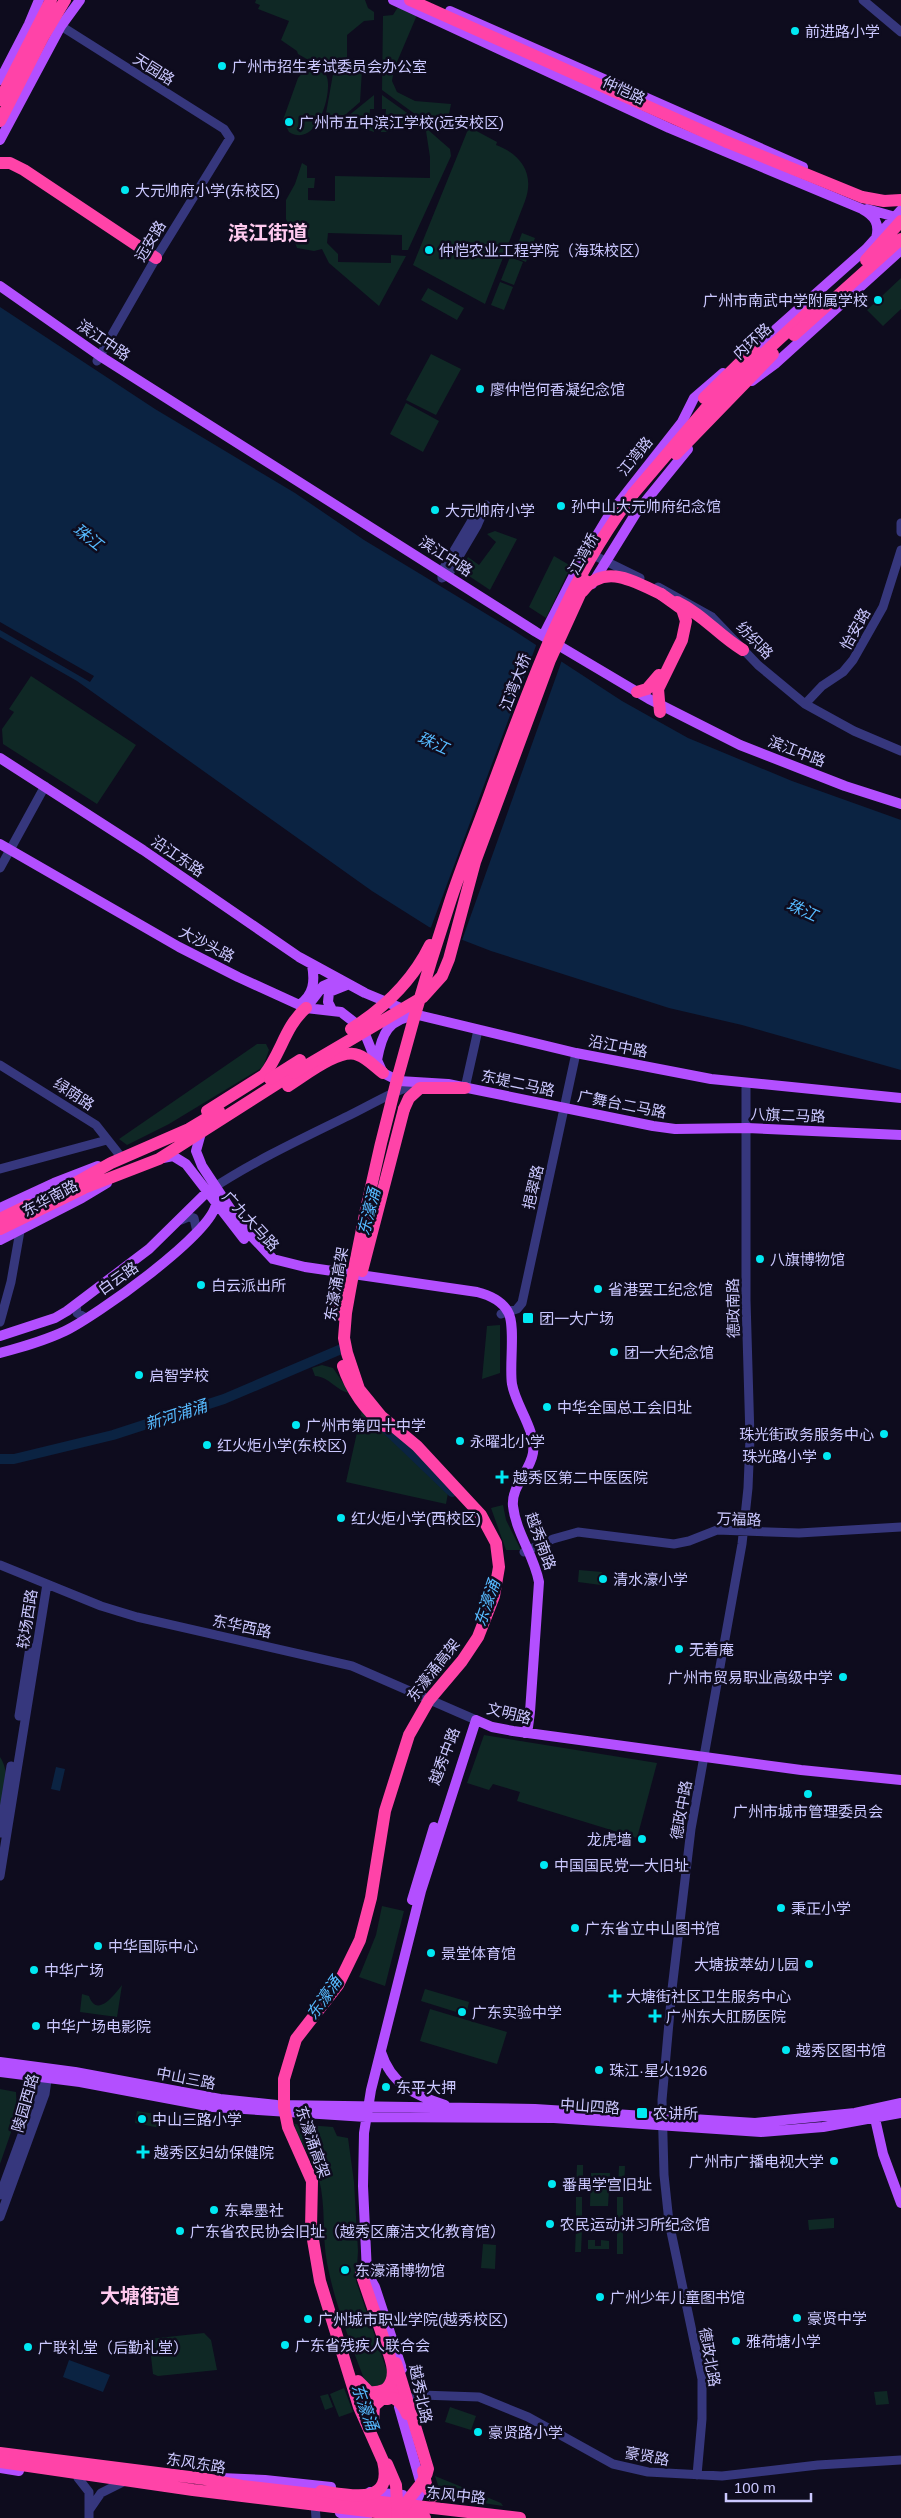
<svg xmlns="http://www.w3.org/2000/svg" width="901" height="2518" font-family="Helvetica,'Noto Sans SC',sans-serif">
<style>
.green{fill:#0f2825}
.water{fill:#0b2342}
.pier{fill:#0e0c1e}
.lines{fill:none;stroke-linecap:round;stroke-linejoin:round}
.river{stroke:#0b2342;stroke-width:10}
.minor{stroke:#36377d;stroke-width:9}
.major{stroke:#b34fff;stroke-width:10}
.highway{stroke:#ff43a8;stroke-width:12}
.highway-bridge{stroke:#ff43a8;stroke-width:12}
.poi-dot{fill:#00e9f3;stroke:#0e0c1e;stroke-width:2}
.labels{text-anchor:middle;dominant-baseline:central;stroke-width:5;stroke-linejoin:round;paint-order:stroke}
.poi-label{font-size:15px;fill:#cbc8ff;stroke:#0e0c1e;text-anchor:start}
.street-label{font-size:15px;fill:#cbc8ff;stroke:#0e0c1e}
.water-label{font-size:16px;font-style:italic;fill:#56baff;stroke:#0e0c1e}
.district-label{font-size:20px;font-weight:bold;fill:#ffcaef;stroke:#0e0c1e}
</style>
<rect width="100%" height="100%" fill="#0e0c1e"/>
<path class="green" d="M 256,0 L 365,0 L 368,8 L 374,12 L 374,20 L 364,21 L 347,35 L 347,60 L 362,70 L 360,102 L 331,127 L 318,129 L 325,119 L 333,74 L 298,54 L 297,51 L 281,40 L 289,21 L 258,9 L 260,5 L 255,3 Z
M 398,7 L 417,15 L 394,69 L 392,81 L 397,92 L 415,101 L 451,104 L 448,119 L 442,116 L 434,128 L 382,90 L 383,16 L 393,15 Z
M 306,69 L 315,69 L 326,75 C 334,88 318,150 289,132 L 283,120 L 298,78 Z
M 374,95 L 374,109 L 370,109 L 369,124 L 374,124 L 374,132 L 342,121 Z
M 382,95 L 417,120 L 386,132 L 381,132 L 381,125 L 385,124 L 386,109 L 382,109 Z
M 469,127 L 497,142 L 496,145 C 521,154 535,174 525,201 L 485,304 L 413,265 Z
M 427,129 L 450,149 L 451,156 L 408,250 L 402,250 L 402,235 L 328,233 L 327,243 L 338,254 L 338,262 L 391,263 L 391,255 L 406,256 L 379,306 L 329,263 L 322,249 L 314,251 L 297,248 L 286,219 L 286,200 L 295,184 L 302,163 L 307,166 L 307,178 L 315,178 L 314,188 L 308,188 L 308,200 L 335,201 L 335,176 L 430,178 L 430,157 L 426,131 Z
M 522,233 L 535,238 L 526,262 L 513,257 Z
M 510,257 L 523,262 L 514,285 L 501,280 Z
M 901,278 L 901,309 L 883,326 L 867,310 Z
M 500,282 L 513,287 L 504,310 L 491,305 Z
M 428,288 L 464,308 L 457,320 L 421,300 Z
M 431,354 L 461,369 L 436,415 L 406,400 Z
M 406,403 L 439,421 L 423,452 L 390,434 Z
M 495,531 L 517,539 L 490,590 L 460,570 L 468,557 L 479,565 L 496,542 L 487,534 Z
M 554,556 L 571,566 L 546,618 L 529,607 Z
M 31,676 L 136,745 L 97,804 L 3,744 L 2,729 L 14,712 L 9,709 Z
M 257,1044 L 266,1044 L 269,1050 L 263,1067 L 169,1124 L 127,1145 L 119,1139 Z
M 500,1325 L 500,1373 L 482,1379 L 487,1326 Z
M 322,1365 L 333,1368 L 350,1393 C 336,1391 330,1377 315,1376 L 312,1368 Z
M 362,1410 L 448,1493 L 446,1504 L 346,1482 Z
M 503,1505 L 506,1520 L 521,1550 L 506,1550 L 491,1508 Z
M 579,1570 L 602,1572 L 601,1585 L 578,1582 Z
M 484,1735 L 657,1763 L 637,1838 L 517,1801 L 520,1792 L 493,1784 L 489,1790 L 467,1783 Z
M 0,1757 C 12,1775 3,1797 0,1817 Z
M 382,1906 L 404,1911 L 385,1986 L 359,1977 L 376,1935 Z
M 122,1985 L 117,2017 L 80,2012 L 82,1994 L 89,1996 C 97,2019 115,1994 122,1985 Z
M 425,1989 L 469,2002 L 466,2015 L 421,2001 Z
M 430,2009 L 507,2032 L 497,2064 L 420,2041 Z
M 0,2089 L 16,2092 L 17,2115 L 0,2164 Z
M 137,2111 L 162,2115 L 160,2128 L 135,2123 Z
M 294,2124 L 333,2127 L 337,2136 L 348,2138 L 354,2182 L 358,2251 L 356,2281 L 388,2374 C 386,2383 382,2386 373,2388 L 366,2384 C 351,2344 335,2305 327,2263 C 322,2236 326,2206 319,2179 C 313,2159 300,2144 294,2124 Z
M 577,2165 L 583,2165 L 583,2189 L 576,2189 Z
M 619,2166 L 625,2166 L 624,2189 L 618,2189 Z
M 591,2173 L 610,2173 L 608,2206 L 590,2206 Z
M 576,2197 L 582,2197 L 582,2220 L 576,2220 Z
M 617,2197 L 623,2197 L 623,2220 L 617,2220 Z
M 590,2216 L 609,2217 L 609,2230 L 590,2230 Z
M 834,2218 L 834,2228 L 809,2230 L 808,2220 Z
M 576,2229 L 582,2229 L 581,2252 L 575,2252 Z
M 617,2230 L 623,2231 L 623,2254 L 617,2254 Z
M 588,2240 L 595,2240 L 595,2246 L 601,2246 L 601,2240 L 609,2241 L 609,2249 L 588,2249 Z
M 483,2244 L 496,2245 L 495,2269 L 481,2268 Z
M 204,2333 L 211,2340 L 217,2370 L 158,2376 L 153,2374 L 149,2339 Z
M 344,2388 L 353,2412 L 339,2417 L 330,2394 Z
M 887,2391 L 889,2404 L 876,2405 L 874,2392 Z
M 328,2394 L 333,2407 L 325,2410 L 320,2396 Z
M 450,2407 L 476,2416 L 471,2430 L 445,2422 Z
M 435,2476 L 501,2503 L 503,2506 L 442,2497 Z"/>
<path class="water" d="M 0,307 L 155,409 L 295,493 L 364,540 L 513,630 L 622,701 L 688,738 L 792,781 L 901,820 L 901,1070 L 742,1025 L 669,1008 L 491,951 L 429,927 L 372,891 L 77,681 L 0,637 Z
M 56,1767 L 65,1769 L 60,1791 L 51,1789 Z
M 69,2360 L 110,2375 L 103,2392 L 63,2377 Z"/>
<path class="pier" d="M 0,622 L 94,676 L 90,682 L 0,630 Z
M 537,643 L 562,660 L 461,943 L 430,930 Z"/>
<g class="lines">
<path class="river" d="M 380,1423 L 452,1492
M 0,1459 L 14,1459 L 113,1435 L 224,1399 L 346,1347"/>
<path class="minor" d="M 863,0 L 901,32
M 61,26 L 224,129 L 230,138 L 156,258 L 97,361
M 486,505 L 477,526 L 448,575 L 442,578 L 442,571 L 471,522 Z
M 901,523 L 901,532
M 589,553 L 640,578
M 658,587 L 712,617 L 758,665 L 805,704 L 854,731 L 901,751
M 805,704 L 822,686 L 843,672 L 853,660 L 883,607 L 901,550
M 0,868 L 45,786
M 0,1065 L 96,1125 L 122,1158
M 465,1088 L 478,1030
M 0,1169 L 107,1140
M 210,1190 C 254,1161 301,1139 348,1116 C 371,1105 396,1089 421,1083
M 181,1220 L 188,1217 L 194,1218 L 197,1232
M 76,1305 L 77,1313 L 86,1318
M 501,1314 L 517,1309 L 522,1303 L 576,1053
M 0,1322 L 11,1282 L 20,1231
M 524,1552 L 553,1539 L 578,1532 L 674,1544 L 689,1541 L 717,1530 L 799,1533 L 901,1527
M 0,1565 L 101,1606 L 137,1617 L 352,1666 L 476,1720
M 19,1716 L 30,1647
M 0,1833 L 11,1766
M 0,1876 L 47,1584
M 0,2195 L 45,2072
M 0,2217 L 45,2094 L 48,2073
M 405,2399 L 421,2395 L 479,2397 L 528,2417 L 613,2464 L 648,2472 L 722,2476 L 818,2465 L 901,2460
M 697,2475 L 702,2419 L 702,2379 L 669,2222 L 664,2175 L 662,2100 L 672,1989 L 691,1829 L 742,1544 L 748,1488 L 750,1438 L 746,1300 L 746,1084
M 78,2478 L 89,2492 L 89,2518
M 315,2505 L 316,2518
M 90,2509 L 101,2493 L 125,2481"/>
<path class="major" d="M 393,0 L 669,128 L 862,209 C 875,216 880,224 876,238
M 450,11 L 803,167
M 0,80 L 29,24 L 39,0
M 0,140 L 61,26 L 80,0
M 867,209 L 899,218
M 0,286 L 100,356 L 536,632 L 649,699 L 740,745 L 845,786 L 901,804
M 748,354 L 866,249 L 901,210
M 752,381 L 775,364 L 901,250
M 592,584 L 636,513 L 688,449
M 543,636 L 579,565 L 609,515 L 682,422 L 694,398 L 723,373
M 0,758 L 143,850 L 299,957 L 365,993 L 418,1015 L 576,1053 L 711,1079 L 901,1098
M 0,844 L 179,947 L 238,977 L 306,1008 L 341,1012 L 363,1029 L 377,1064
M 310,1003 L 323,986 L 339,979
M 299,1005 C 314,995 315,981 312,965
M 332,1010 L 328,1002 L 329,992 L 349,984
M 417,1015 C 388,1019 382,1033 377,1060 L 383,1073 L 399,1081 L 448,1084 L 653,1126 L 675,1129 L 747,1128 L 901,1135
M 201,1133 L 196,1151 L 202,1166 L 241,1225 L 273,1259 L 305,1267 L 477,1292 C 489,1295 502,1301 508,1312 C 516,1325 509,1366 512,1384 C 516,1407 536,1429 533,1453 C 530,1472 511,1486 513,1506 C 516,1533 534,1555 539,1582 L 530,1712 L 528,1727 L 525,1733
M 163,1158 L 173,1156 L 186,1164 L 244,1239
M 0,1208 L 54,1183 L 98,1166
M 0,1240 L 82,1198 L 107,1183
M 0,1336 L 55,1318 L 67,1311 L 149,1249 L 206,1193
M 0,1353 C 22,1347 44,1341 65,1331 C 93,1318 217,1231 216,1202
M 476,1720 L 492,1727 L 513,1731 L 801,1770 L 901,1780
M 412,1900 L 434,1827
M 381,2052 C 391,2084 414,2095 445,2105
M 0,2062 L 75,2072 L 220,2099 L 277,2105 L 535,2109 L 755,2123 L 855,2113 L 901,2103
M 0,2072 L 80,2082 L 213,2107 L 366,2117 L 554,2118 L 761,2132 L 823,2127 L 901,2113
M 874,2114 L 883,2154 L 901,2203
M 402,2369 L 375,2287 L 367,2273 L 363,2186 L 364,2133 L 371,2090 L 421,1891 L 476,1720
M 399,2407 L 422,2488 L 418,2498
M 0,2468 L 19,2471
M 221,2478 L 265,2480 L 331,2487
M 370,2492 L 403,2495
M 340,2513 L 367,2518"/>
<path class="highway" d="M 410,0 L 727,142
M 0,100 L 51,0
M 0,121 L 43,37 L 65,0
M 0,163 L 10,163 L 24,170 L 156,258
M 704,398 L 754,349
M 676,454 L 773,354
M 633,494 L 713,400 L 814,307
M 677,602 C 704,615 718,635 743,650
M 637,692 L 647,689 L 659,675
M 660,712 L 658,689 L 682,640 L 686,621 L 682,609 L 661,594
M 288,1086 C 303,1077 340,1047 358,1055 C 367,1058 375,1067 383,1073
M 404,1109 L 409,1098 L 420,1088 L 465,1088
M 207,1111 L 264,1075 C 281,1054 285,1026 306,1008
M 70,1186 L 111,1163 L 189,1129 L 219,1111
M 0,1219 L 29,1205
M 0,1229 L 84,1188 L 159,1159 L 294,1073
M 343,1366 C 351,1390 365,1410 385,1426
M 361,2273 L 384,2340
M 358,2381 L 369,2392 C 387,2395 390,2378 405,2399
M 373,2423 L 374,2406 L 382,2399 L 388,2399
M 0,2453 L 205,2479 L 242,2486 L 520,2518
M 0,2462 L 193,2490 L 425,2518
M 423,2471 L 427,2488 L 433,2496"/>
<path class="highway-bridge" d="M 727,142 L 862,197 L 884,201 L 901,200
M 866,260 L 901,221
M 794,335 L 901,239
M 582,592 C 604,562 635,582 661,594
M 351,1029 C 384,1008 413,980 430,945
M 294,1073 L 423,997 L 442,976 L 449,959 L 475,862 L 550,660 L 586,581
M 270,1079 L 300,1060
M 362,1271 L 404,1109
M 339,1278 L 340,1315
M 396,2363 L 428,2469 C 426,2483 411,2492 405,2506
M 374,2398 C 389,2393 401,2399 407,2414
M 366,2418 L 366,2404 C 372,2398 380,2395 386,2389 C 400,2376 389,2355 384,2340
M 387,2464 L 396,2485 L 398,2518
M 321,2491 C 349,2495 394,2507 383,2461 L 359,2407 L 320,2281 L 311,2228 L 312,2181 L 288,2127 L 284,2107 L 284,2079 L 296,2039 L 338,1985 L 360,1940 L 371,1898 L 385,1811 L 409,1735 L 429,1700 L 462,1661 L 478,1637 L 494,1596 L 499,1567 L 496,1543 L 481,1515 L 417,1446 L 381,1416 L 359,1389 L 347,1353 L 344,1338 L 346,1313 C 370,1174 405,1038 449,905 C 462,864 479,825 493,785 C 532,681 565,584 633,494"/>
</g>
<g class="poi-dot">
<circle cx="795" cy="31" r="5"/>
<circle cx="222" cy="66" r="5"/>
<circle cx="289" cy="122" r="5"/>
<circle cx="125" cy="190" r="5"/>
<circle cx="429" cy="250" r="5"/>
<circle cx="878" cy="300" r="5"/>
<circle cx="480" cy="389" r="5"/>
<circle cx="561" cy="506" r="5"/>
<circle cx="435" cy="510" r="5"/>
<circle cx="760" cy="1259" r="5"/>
<circle cx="201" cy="1285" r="5"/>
<circle cx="598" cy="1289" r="5"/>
<rect x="522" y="1312" width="12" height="12" rx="2.5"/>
<circle cx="614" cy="1352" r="5"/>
<circle cx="139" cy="1375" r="5"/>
<circle cx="547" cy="1407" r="5"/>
<circle cx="296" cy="1425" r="5"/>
<circle cx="884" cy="1434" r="5"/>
<circle cx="460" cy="1441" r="5"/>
<circle cx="207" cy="1445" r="5"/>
<circle cx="827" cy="1456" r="5"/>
<path d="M499.5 1469.5h5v5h5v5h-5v5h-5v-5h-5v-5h5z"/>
<circle cx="341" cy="1518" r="5"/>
<circle cx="603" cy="1579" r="5"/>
<circle cx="679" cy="1649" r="5"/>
<circle cx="843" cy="1677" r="5"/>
<circle cx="808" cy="1794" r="5"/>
<circle cx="642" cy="1839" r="5"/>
<circle cx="544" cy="1865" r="5"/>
<circle cx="781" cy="1908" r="5"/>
<circle cx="575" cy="1928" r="5"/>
<circle cx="98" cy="1946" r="5"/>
<circle cx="431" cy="1953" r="5"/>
<circle cx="809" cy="1964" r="5"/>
<circle cx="34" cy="1970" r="5"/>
<path d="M612.5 1988.5h5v5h5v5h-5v5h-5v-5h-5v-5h5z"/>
<circle cx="462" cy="2012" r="5"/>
<path d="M652.5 2008.5h5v5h5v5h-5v5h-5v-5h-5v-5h5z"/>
<circle cx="36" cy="2026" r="5"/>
<circle cx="786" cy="2050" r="5"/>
<circle cx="599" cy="2070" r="5"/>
<circle cx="386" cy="2087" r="5"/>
<rect x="636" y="2107" width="12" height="12" rx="2.5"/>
<circle cx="142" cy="2119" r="5"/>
<path d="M140.5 2144.5h5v5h5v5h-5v5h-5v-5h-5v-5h5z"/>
<circle cx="834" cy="2161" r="5"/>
<circle cx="552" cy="2184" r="5"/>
<circle cx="214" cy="2210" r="5"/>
<circle cx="550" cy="2224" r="5"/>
<circle cx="180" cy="2231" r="5"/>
<circle cx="345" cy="2270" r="5"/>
<circle cx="600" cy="2297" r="5"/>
<circle cx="797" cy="2318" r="5"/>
<circle cx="308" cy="2319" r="5"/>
<circle cx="736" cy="2341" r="5"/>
<circle cx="285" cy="2345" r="5"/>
<circle cx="28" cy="2347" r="5"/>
<circle cx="478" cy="2432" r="5"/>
</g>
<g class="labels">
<g class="poi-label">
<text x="805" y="31">前进路小学</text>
<text x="232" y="66">广州市招生考试委员会办公室</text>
<text x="299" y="122">广州市五中滨江学校(远安校区)</text>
<text x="135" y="190">大元帅府小学(东校区)</text>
<text x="439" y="250">仲恺农业工程学院（海珠校区）</text>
<text x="868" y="300" text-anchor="end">广州市南武中学附属学校</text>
<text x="490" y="389">廖仲恺何香凝纪念馆</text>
<text x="571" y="506">孙中山大元帅府纪念馆</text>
<text x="445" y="510">大元帅府小学</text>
<text x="770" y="1259">八旗博物馆</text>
<text x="211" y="1285">白云派出所</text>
<text x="608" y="1289">省港罢工纪念馆</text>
<text x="539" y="1318">团一大广场</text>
<text x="624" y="1352">团一大纪念馆</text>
<text x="149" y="1375">启智学校</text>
<text x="557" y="1407">中华全国总工会旧址</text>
<text x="306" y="1425">广州市第四十中学</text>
<text x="874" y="1434" text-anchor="end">珠光街政务服务中心</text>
<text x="470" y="1441">永曜北小学</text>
<text x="217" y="1445">红火炬小学(东校区)</text>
<text x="817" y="1456" text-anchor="end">珠光路小学</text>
<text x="513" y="1477">越秀区第二中医医院</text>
<text x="351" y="1518">红火炬小学(西校区)</text>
<text x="613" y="1579">清水濠小学</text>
<text x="689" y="1649">无着庵</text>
<text x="833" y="1677" text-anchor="end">广州市贸易职业高级中学</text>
<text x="808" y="1811" text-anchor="middle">广州市城市管理委员会</text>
<text x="632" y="1839" text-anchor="end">龙虎墙</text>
<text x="554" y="1865">中国国民党一大旧址</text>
<text x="791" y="1908">秉正小学</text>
<text x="585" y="1928">广东省立中山图书馆</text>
<text x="108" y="1946">中华国际中心</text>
<text x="441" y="1953">景堂体育馆</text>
<text x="799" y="1964" text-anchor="end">大塘拔萃幼儿园</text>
<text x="44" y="1970">中华广场</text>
<text x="626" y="1996">大塘街社区卫生服务中心</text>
<text x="472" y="2012">广东实验中学</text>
<text x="666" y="2016">广州东大肛肠医院</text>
<text x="46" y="2026">中华广场电影院</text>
<text x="796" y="2050">越秀区图书馆</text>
<text x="609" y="2070">珠江·星火1926</text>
<text x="396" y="2087">东平大押</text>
<text x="653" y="2113">农讲所</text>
<text x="152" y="2119">中山三路小学</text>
<text x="154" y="2152">越秀区妇幼保健院</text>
<text x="824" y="2161" text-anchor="end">广州市广播电视大学</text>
<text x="562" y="2184">番禺学宫旧址</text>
<text x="224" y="2210">东皋墨社</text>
<text x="560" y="2224">农民运动讲习所纪念馆</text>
<text x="190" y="2231">广东省农民协会旧址（越秀区廉洁文化教育馆）</text>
<text x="355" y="2270">东濠涌博物馆</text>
<text x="610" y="2297">广州少年儿童图书馆</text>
<text x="807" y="2318">豪贤中学</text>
<text x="318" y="2319">广州城市职业学院(越秀校区)</text>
<text x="746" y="2341">雅荷塘小学</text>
<text x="295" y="2345">广东省残疾人联合会</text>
<text x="38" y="2347">广联礼堂（后勤礼堂）</text>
<text x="488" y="2432">豪贤路小学</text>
</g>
<g class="street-label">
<text transform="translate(154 69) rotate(32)">天园路</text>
<text transform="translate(624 90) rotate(25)">仲恺路</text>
<text transform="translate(150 241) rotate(-59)">远安路</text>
<text transform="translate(104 340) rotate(34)">滨江中路</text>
<text transform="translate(752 341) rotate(-42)">内环路</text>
<text transform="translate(635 456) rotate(-51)">江湾路</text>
<text transform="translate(583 554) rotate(-61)">江湾桥</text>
<text transform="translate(446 556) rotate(33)">滨江中路</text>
<text transform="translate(855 629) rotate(-61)">怡安路</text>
<text transform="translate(755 640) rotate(46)">纺织路</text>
<text transform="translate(515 682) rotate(-69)">江湾大桥</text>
<text transform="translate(797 751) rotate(21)">滨江中路</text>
<text transform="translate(178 856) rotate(34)">沿江东路</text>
<text transform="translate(207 944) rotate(27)">大沙头路</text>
<text transform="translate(618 1046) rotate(11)">沿江中路</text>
<text transform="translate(518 1083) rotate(12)">东堤二马路</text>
<text transform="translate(74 1094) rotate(33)">绿荫路</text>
<text transform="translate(622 1104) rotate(11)">广舞台二马路</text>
<text transform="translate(788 1115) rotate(2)">八旗二马路</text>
<text transform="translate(533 1187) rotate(-77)">挹翠路</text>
<text transform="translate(50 1198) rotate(-28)">东华南路</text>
<text transform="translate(251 1221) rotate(47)">广九大马路</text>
<text transform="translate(118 1278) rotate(-35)">白云路</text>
<text transform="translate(336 1284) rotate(-80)">东濠涌高架</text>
<text transform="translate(733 1308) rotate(-91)">德政南路</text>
<text transform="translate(739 1519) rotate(2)">万福路</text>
<text transform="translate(541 1541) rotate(70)">越秀南路</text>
<text transform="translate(27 1619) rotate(-81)">较场西路</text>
<text transform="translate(242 1626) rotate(12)">东华西路</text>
<text transform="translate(433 1670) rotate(-52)">东濠涌高架</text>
<text transform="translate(509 1713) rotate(14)">文明路</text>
<text transform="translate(444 1756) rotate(-69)">越秀中路</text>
<text transform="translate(681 1810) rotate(-80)">德政中路</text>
<text transform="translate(186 2078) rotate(11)">中山三路</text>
<text transform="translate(25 2103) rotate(-74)">陵园西路</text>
<text transform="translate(590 2106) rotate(4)">中山四路</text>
<text transform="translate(313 2142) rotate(71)">东濠涌高架</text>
<text transform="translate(710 2357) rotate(80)">德政北路</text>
<text transform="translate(421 2394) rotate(78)">越秀北路</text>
<text transform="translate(647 2456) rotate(10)">豪贤路</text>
<text transform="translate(196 2463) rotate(9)">东风东路</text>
<text transform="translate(456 2495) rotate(6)">东风中路</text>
</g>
<g class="water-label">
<text transform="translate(88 537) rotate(38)">珠江</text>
<text transform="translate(433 743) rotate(24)">珠江</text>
<text transform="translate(802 910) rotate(24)">珠江</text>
<text transform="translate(369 1212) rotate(-76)">东濠涌</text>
<text transform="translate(176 1415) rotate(-18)">新河浦涌</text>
<text transform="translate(487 1603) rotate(-71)">东濠涌</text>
<text transform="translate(324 1998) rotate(-55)">东濠涌</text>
<text transform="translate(365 2407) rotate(70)">东濠涌</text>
</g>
<g class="district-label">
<text x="268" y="233">滨江街道</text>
<text x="140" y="2296">大塘街道</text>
</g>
</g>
<path d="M726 2493v8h85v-8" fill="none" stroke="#cbc8ff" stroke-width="2.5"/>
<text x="734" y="2493" font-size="15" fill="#cbc8ff" stroke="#0e0c1e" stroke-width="4" paint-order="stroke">100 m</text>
</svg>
